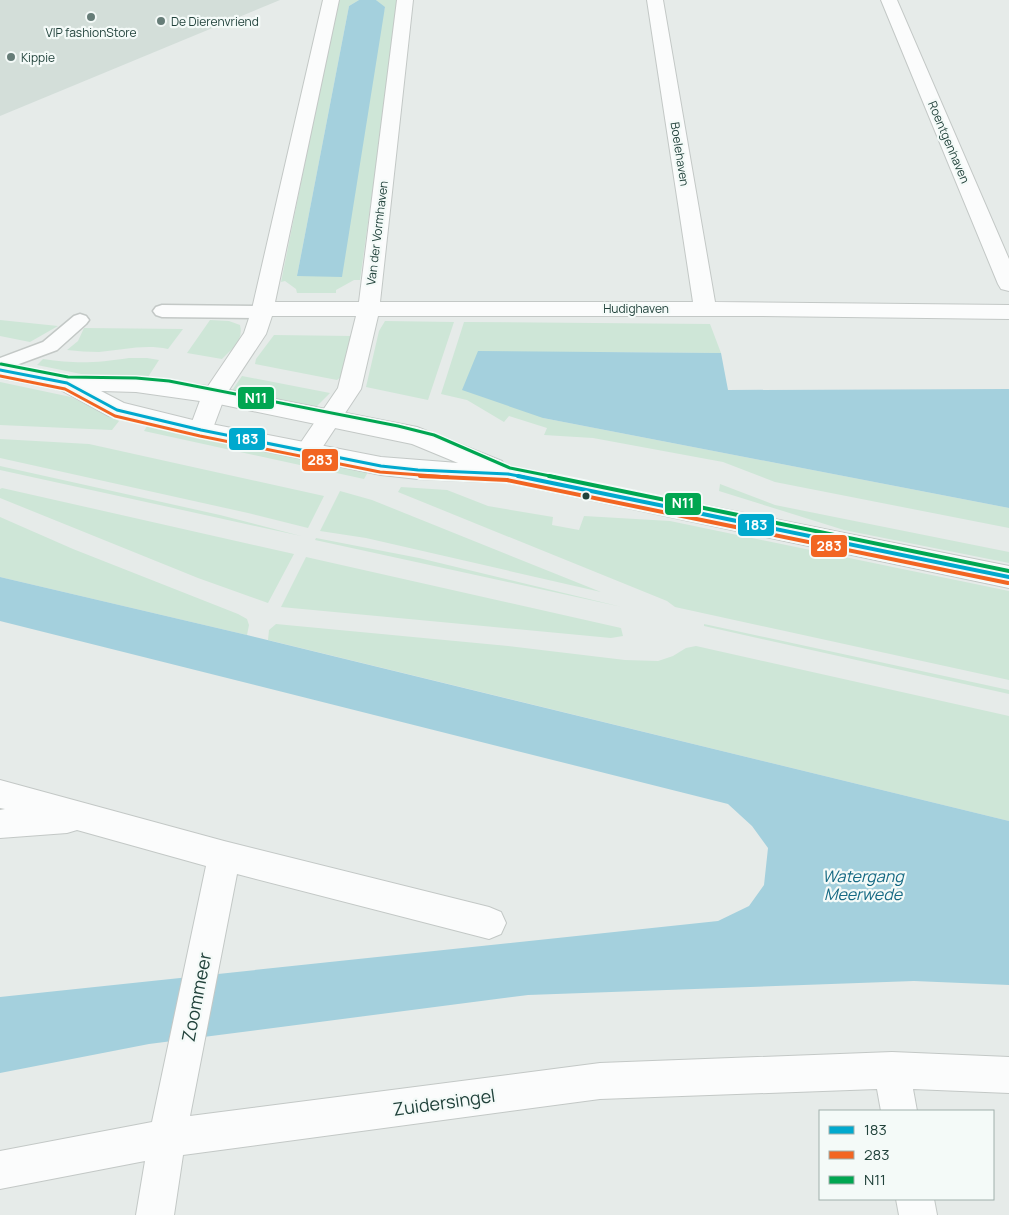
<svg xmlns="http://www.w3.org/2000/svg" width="1009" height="1215" font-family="Manrope,sans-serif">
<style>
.built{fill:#d3ded9}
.green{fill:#cee6d7}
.water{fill:#a4d0dd}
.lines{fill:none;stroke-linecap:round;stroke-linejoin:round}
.service-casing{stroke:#c3c8c6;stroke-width:3}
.minor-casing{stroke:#c3c8c6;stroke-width:2}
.tertiary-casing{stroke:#c3c8c6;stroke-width:2}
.service{fill:#fbfcfc;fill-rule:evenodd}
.minor{fill:#fbfcfc;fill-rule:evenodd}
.tertiary{fill:#fbfcfc;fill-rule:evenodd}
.bus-1-far1-casing{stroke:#f4faf8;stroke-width:6}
.bus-1-casing{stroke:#f4faf8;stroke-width:8}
.bus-2-far1-casing{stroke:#f4faf8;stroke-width:6}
.bus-2-casing{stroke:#f4faf8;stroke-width:8}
.bus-3-far1-casing{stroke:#f4faf8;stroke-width:6}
.bus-3-casing{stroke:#f4faf8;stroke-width:8}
.bus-1-far1{stroke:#00a9ce;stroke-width:3}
.bus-1{stroke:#00a9ce;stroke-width:4}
.bus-2-far1{stroke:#f26522;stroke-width:3}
.bus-2{stroke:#f26522;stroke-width:4}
.bus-3-far1{stroke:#00a651;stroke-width:3}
.bus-3{stroke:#00a651;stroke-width:4}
.poi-dot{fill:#667d78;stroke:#f4faf8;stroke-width:2}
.bus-dot{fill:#21423b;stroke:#f4faf8;stroke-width:2}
.labels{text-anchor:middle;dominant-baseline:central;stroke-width:4.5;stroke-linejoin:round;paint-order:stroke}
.far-poi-label{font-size:12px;fill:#21423b;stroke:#f4faf8;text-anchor:start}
.far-street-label{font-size:12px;fill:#21423b;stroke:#f4faf8}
.water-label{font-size:16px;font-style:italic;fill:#156983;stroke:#f4faf8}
.near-street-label{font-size:18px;fill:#21423b;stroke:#f4faf8}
.line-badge{stroke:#f4faf8;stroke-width:2}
.badge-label{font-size:14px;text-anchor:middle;font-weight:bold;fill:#fff}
</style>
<rect width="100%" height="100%" fill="#e6ebe9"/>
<path class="built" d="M 0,0 L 280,0 L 0,116 Z"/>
<path class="green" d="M 340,0 L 359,0 L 349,6 L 297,276 L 385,8 L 376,0 L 399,0 L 360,280 L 354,280 L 336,290 L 336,293 L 297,293 L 296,289 L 285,281 L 281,282 L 337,4 Z
M 0,320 L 58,326 L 30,342 L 0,336 Z
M 210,320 L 229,321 L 240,325 C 244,341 232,349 222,359 L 187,353 Z
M 385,321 L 454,322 L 428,400 L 366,387 L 379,331 Z
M 464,322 L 710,324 L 721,353 L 595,352 L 543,418 L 1009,508 L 1009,528 L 775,482 L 723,462 L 593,438 L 544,435 L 547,428 L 509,416 L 504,422 L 467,400 L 441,394 Z
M 84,328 L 183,329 L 168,349 C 144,344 123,350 99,352 C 88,352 78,351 67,350 L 78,341 Z
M 274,335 L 352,336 L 341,377 L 337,380 L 255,364 L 256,359 Z
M 129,358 L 147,358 L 159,360 L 148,377 L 86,375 L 37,365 L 43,359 C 76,364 96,363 129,358 Z
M 242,376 L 330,393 L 315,408 L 231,392 Z
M 0,382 L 71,397 L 119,421 L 112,430 L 0,425 Z
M 147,426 L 368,472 L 364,479 L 144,431 Z
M 0,439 L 89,444 L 324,496 L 308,528 L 248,513 L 0,458 Z
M 0,466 L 220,515 L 301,536 L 0,470 Z
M 720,484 L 775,505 L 1009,552 L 1009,563 L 844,530 L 719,491 Z
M 401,487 L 447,490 L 488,506 L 553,517 L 552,525 L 579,530 L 584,516 L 670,521 L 1009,591 L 1009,680 L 675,607 L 667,601 L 398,492 Z
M 2,488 L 294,554 L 268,603 L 198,578 L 0,498 L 0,489 Z
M 340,491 L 372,500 L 601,592 L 366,538 L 320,531 Z
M 0,517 L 73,549 L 238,614 L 247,619 L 249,625 L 247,635 L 0,577 Z
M 316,538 L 419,558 L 622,607 L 315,540 Z
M 306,557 L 621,628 L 623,636 L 611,638 L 281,607 Z
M 276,624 L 508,646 L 625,660 L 658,661 L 673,656 L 686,648 L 696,646 L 1009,716 L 1009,821 L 268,640 L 269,630 Z
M 704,624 L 1009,690 L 1009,694 L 704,626 Z"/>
<path class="water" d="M 359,0 L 376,0 L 385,7 L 342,277 L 297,276 L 349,6 Z
M 478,351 L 721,353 L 728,390 L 1009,389 L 1009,508 L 543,418 L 462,390 Z
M 0,577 L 247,635 L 1009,821 L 1009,985 L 914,981 L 528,995 L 149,1044 L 0,1073 L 0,997 L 718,921 L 749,906 L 764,885 L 768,848 L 752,826 L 728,804 L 0,621 Z"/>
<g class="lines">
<defs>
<path id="service" d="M 162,305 L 261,306 L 267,308 L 270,312 L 267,316 L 261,318 L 162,317 L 156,315 L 153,311 L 156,307 Z
M 80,314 L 86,316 L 89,320 L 86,324 L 57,350 L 0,371 L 0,358 L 43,342 L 74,316 Z"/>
<path id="minor" d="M 323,0 L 339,0 L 275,302 L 359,302 L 397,0 L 413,0 L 380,302 L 693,302 L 647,0 L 663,0 L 715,302 L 1009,305 L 1009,319 L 757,316 L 378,316 L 361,389 L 316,457 L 307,460 L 298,457 L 295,451 L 338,388 L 356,316 L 272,316 L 266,334 L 225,396 L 210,436 L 201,438 L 192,436 L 189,430 L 202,395 L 244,333 L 252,309 Z
M 881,0 L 897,0 L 1009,259 L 1009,291 L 1001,289 L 998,284 Z
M 0,780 L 224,841 L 489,907 L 501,912 L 506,923 L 501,934 L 489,939 L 237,874 L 190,1116 L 600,1063 L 892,1052 L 1009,1057 L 1009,1093 L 913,1089 L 917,1111 L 881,1111 L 877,1089 L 600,1099 L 183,1155 L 174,1215 L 136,1215 L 145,1161 L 0,1189 L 0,1151 L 152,1122 L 206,866 L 77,830 L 67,833 L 0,838 L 0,810 L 5,809 L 0,808 Z
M 896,1199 L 934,1199 L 937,1215 L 899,1215 Z"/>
<path id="tertiary" d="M 0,362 L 67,375 L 136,376 L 214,387 L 417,427 L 502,461 L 504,465 L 1009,566 L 1009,588 L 508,483 L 418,479 L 381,475 L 201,438 L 109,416 L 61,390 L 0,378 ZM 101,391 L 136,392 L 214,403 L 412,444 L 458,463 L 381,457 L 201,422 L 124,403 Z"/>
</defs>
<use href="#service" class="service-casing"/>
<use href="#minor" class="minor-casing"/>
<use href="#tertiary" class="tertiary-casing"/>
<use href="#service" class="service"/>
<use href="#minor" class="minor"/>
<use href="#tertiary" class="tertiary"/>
<defs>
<path id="bus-1-far1" d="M 0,370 L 67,383 L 117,410 L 201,430 L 381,466 L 418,470 L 508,474 L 524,477"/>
<path id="bus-1" d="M 518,476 L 1009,577"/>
<path id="bus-2-far1" d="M 0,376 L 65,389 L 115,416 L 200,436 L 380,472 L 448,477"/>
<path id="bus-2" d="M 420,476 L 507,480 L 1008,583"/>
<path id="bus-3-far1" d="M 1,364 L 68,377 L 136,378 L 169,381 L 398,426 L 434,435 L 510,468 L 555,477"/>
<path id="bus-3" d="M 549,476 L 1009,571"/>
</defs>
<use href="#bus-1-far1" class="bus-1-far1-casing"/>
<use href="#bus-1" class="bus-1-casing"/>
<use href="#bus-2-far1" class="bus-2-far1-casing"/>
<use href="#bus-2" class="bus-2-casing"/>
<use href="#bus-3-far1" class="bus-3-far1-casing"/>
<use href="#bus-3" class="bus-3-casing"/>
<use href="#bus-1-far1" class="bus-1-far1"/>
<use href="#bus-1" class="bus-1"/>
<use href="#bus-2-far1" class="bus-2-far1"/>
<use href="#bus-2" class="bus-2"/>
<use href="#bus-3-far1" class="bus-3-far1"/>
<use href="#bus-3" class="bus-3"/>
</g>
<g class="poi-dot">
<circle cx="91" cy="17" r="5"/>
<circle cx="161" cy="21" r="5"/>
<circle cx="11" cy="57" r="5"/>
</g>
<circle class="bus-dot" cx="586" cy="496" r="4.5"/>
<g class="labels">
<g class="far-poi-label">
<text x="171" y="21">De Dierenvriend</text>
<text x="91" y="32" text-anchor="middle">VIP fashionStore</text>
<text x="21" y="57">Kippie</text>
</g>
<g class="far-street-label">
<text transform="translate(949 142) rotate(67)">Roentgenhaven</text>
<text transform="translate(680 154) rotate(81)">Boelehaven</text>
<text transform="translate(377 233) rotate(-83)">Van der Vormhaven</text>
<text x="636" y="308">Hudighaven</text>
</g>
<g class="water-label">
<text x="863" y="876">Watergang<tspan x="863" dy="18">Meerwede</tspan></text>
</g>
<g class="near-street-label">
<text transform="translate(196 997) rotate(-79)">Zoommeer</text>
<text transform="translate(444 1102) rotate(-8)">Zuidersingel</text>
</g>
</g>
<g class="line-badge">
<rect x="237" y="386" width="38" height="24" rx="5" fill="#00a651"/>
<rect x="228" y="427" width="38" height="24" rx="5" fill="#00a9ce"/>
<rect x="301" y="448" width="38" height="24" rx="5" fill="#f26522"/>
<rect x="664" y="492" width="38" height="24" rx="5" fill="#00a651"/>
<rect x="737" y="513" width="38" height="24" rx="5" fill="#00a9ce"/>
<rect x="810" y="534" width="38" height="24" rx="5" fill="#f26522"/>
</g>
<g class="badge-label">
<text x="256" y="403">N11</text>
<text x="247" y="444">183</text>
<text x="320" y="465">283</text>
<text x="683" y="508">N11</text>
<text x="756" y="530">183</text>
<text x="829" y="551">283</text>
</g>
<rect x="819" y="1110" width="175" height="90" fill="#f4faf8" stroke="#a0b0ac"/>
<rect x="829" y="1126" width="25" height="8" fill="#00a9ce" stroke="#a0b0ac"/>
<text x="864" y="1135" font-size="15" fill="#21423b">183</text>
<rect x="829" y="1151" width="25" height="8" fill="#f26522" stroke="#a0b0ac"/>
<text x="864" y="1160" font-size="15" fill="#21423b">283</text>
<rect x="829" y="1176" width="25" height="8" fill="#00a651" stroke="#a0b0ac"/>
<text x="864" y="1185" font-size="15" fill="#21423b">N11</text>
</svg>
